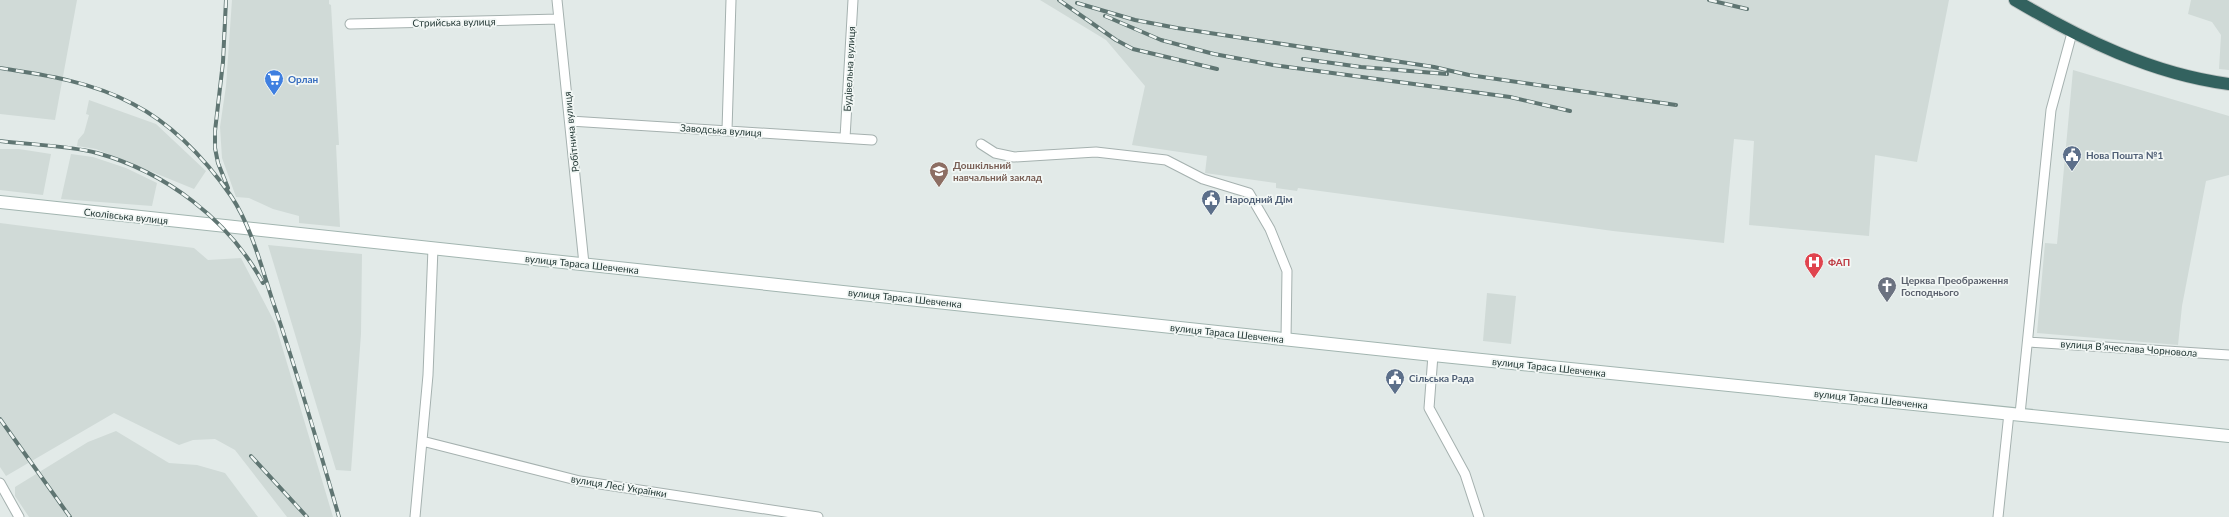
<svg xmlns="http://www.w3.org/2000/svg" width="2229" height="517" font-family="Lato,sans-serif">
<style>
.built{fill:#d0dad7}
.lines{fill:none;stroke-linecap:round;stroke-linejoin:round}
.street-casing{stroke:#a5b1af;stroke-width:11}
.secondary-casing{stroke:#a2b5b0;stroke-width:14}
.highway-casing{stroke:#bdc4c3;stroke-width:14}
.street{stroke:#fff;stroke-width:9}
.secondary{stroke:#fff;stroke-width:12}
.highway{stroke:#33625f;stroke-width:12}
.rail-casing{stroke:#5f7572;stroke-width:4}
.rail{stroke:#f2f7f5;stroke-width:2.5;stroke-dasharray:8;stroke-linecap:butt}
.labels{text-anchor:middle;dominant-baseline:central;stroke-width:3.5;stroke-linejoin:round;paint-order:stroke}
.street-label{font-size:10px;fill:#243936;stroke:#f2f7f5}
.shop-label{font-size:10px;font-weight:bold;fill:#366cbe;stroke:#f2f7f5;text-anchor:start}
.service-label{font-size:10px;font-weight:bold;fill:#4e5e75;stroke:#f2f7f5;text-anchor:start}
.education-label{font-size:10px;font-weight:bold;fill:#785e54;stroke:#f2f7f5;text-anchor:start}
.health-label{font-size:10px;font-weight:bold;fill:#be3a42;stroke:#f2f7f5;text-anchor:start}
.worship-label{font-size:10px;font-weight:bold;fill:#5b616d;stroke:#f2f7f5;text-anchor:start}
</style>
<rect width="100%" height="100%" fill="#e2eae8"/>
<path class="built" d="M 0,0 L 77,0 L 55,120 L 0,114 Z
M 232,0 L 329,0 L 329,4 L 331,5 L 339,145 L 336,145 L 340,227 L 299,223 L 299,216 L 273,209 L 249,198 L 236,197 L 222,158 L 220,127 L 226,86 Z
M 1040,0 L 1949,0 L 1917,162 L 1875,155 L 1869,236 L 1749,225 L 1754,141 L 1734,139 L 1724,243 L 1613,231 L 1298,188 L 1297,191 L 1276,188 L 1276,183 L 1205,173 L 1207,156 L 1132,145 L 1145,86 L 1106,40 Z
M 2191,0 L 2229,0 L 2229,70 L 2219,69 L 2221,35 L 2212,22 L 2188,14 Z
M 2073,70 L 2229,116 L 2229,175 L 2206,181 L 2182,306 L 2178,345 L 2037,333 L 2045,243 L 2057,244 Z
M 89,100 L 156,124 L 206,171 L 194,189 L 96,149 L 77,146 L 78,140 L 84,133 L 89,115 L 86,114 Z
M 0,149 L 19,149 L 51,154 L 43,195 L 0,190 Z
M 71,154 L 93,157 L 126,168 L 157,183 L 152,206 L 61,199 Z
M 0,223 L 194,248 L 208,260 L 241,258 L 275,323 L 333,517 L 287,517 L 235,450 L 215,439 L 193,440 L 179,445 L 114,413 L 6,476 L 0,467 Z
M 268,245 L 362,254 L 361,334 L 351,471 L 336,470 Z
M 1487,293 L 1516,296 L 1511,344 L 1483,341 Z
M 116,431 L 169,463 L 197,465 L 225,473 L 258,517 L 29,517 L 15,496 L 15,487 L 88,442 Z"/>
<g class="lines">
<defs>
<path id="street" d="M 557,0 L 584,264
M 350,24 L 559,19
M 570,121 L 872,140
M 727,130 L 731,0
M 845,138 L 853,0
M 981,144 L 995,153 L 1014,157 L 1096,152 L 1166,160 L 1203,179 L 1249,193 L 1270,229 L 1287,271 L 1286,339
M 2029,342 L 2229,355
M 1433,355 L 1429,408 L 1465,474 L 1479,517
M 2020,414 L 2051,110 L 2072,33
M 422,441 L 580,481 L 818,517
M 0,483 L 19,517
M 415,517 L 428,375 L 433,248
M 1998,517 L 2009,413"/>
<path id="secondary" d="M 0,202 L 1433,355 L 2229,436"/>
<path id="highway" d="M 2015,0 C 2081,39 2152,74 2229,84"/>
</defs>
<use href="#street" class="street-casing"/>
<use href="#secondary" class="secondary-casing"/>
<use href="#highway" class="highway-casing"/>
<use href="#street" class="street"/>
<use href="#secondary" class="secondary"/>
<use href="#highway" class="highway"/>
<defs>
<path id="rail" d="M 226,0 L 223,62 L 215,131 L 215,148 L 218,163 L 228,188
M 1059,0 L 1116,40 L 1133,49 L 1217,69
M 1709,0 L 1747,9
M 1077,3 L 1135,20 L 1177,28 L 1434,67 L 1469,75 L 1676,105
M 1105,16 L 1161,40 L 1214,54 L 1273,65 L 1510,97 L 1570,111
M 1303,59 L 1361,67 L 1447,74
M 0,68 C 46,75 92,82 133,104 C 172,124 206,160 231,196 C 251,226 261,265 272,299 C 297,371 318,444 339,517
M 0,141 C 32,145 66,145 97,153 C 166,172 229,220 263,283
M 0,419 L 70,517
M 251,456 L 307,517"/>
</defs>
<use href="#rail" class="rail-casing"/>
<use href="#rail" class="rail"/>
</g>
<defs>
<symbol id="supermarket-pin" viewBox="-11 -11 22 30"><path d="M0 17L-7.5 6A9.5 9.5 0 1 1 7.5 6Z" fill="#3f7fe0" stroke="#f2f7f5"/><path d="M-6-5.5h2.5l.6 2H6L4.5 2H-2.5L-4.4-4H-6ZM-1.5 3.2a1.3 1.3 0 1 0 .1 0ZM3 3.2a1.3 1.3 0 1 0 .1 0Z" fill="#fff"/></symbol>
<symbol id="civic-pin" viewBox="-11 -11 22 30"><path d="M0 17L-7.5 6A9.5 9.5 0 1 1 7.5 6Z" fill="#5c6f8a" stroke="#f2f7f5"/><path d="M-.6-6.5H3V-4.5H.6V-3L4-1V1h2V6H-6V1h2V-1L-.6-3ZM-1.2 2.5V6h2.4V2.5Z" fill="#fff"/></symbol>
<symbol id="school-pin" viewBox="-11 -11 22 30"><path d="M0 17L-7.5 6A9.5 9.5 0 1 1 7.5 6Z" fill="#8d6e63" stroke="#f2f7f5"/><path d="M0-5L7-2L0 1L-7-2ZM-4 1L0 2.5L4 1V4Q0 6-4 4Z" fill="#fff"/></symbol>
<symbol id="hospital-pin" viewBox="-11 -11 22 30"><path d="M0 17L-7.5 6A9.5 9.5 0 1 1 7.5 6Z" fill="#e0444e" stroke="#f2f7f5"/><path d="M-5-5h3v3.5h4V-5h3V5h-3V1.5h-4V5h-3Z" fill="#fff"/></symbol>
<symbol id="church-pin" viewBox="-11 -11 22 30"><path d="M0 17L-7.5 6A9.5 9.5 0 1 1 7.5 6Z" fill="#6b7280" stroke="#f2f7f5"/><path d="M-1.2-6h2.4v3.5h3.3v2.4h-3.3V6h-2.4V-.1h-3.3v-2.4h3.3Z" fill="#fff"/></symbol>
</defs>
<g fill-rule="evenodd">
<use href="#supermarket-pin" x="263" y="68" width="22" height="30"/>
<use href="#civic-pin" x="2061" y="144" width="22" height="30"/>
<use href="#school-pin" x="928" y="160" width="22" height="30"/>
<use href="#civic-pin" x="1200" y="188" width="22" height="30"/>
<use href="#hospital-pin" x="1803" y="251" width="22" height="30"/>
<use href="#church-pin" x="1876" y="275" width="22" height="30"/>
<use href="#civic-pin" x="1384" y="367" width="22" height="30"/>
</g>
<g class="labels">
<g class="street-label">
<text transform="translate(454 22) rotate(-1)">Стрийська вулиця</text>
<text transform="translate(849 69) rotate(-87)">Будівельна вулиця</text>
<text transform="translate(721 130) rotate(4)">Заводська вулиця</text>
<text transform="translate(571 132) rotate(-96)">Робітнича вулиця</text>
<text transform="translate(126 216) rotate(6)">Сколівська вулиця</text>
<text transform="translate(582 264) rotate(6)">вулиця Тараса Шевченка</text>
<text transform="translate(905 298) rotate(6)">вулиця Тараса Шевченка</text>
<text transform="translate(1227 333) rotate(6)">вулиця Тараса Шевченка</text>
<text transform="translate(2129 348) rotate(4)">вулиця Вʼячеслава Чорновола</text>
<text transform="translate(1549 367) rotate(6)">вулиця Тараса Шевченка</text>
<text transform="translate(1871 399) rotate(6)">вулиця Тараса Шевченка</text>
<text transform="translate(619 486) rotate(9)">вулиця Лесі Українки</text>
</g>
<g class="shop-label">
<text x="288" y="79">Орлан</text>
</g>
<g class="service-label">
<text x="2086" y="155">Нова Пошта №1</text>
<text x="1225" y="199">Народний Дім</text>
<text x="1409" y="378">Сільська Рада</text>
</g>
<g class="education-label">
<text x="953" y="165">Дошкільний<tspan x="953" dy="12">навчальний заклад</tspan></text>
</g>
<g class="health-label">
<text x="1828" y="262">ФАП</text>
</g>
<g class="worship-label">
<text x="1901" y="280">Церква Преображення<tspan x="1901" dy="12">Господнього</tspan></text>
</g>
</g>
</svg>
